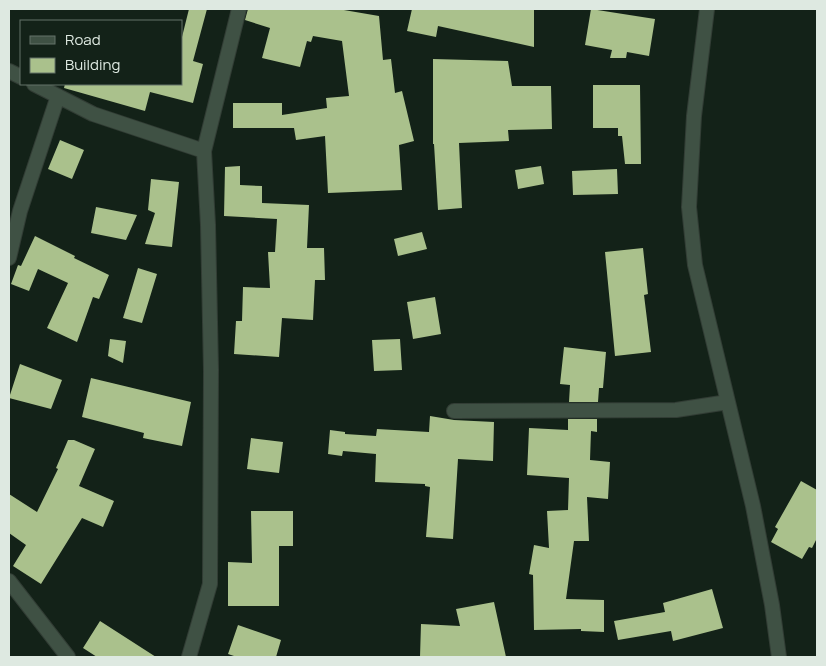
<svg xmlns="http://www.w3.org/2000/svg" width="826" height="666" font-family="Manrope,sans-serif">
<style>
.building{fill:#aac18c}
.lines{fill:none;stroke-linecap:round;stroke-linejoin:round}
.minor-casing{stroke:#323d35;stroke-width:16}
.minor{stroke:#3f5144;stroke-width:14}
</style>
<rect width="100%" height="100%" fill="#132218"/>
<path class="building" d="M 189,9 L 207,9 L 193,61 L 203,64 L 193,103 L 150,92 L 145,111 L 64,88 L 65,84 L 181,84 L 181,41 Z
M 248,9 L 338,9 L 379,16 L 383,60 L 391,59 L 395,93 L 402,91 L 414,141 L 399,145 L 402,190 L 328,193 L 325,136 L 296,140 L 294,128 L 233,128 L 233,103 L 282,103 L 282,115 L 327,108 L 326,98 L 349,96 L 342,41 L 313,36 L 311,42 L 307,41 L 300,67 L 262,58 L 270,28 L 245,20 Z
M 412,9 L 534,9 L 534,47 L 438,26 L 436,37 L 407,31 Z
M 591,9 L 655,19 L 649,56 L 627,52 L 626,58 L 610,58 L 612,50 L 585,45 Z
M 433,59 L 508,61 L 512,86 L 551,86 L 552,129 L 508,130 L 509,141 L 459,143 L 462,208 L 438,210 L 434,144 L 433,144 Z
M 593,85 L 640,85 L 641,164 L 625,164 L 622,136 L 618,136 L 618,128 L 593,128 Z
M 60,140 L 84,150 L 72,179 L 48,169 Z
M 240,166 L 240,185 L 262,186 L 262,203 L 309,205 L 307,248 L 324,248 L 325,280 L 315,280 L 313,320 L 282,318 L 279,357 L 234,354 L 236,321 L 242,321 L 243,287 L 270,288 L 268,252 L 275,252 L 277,219 L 224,216 L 225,167 Z
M 541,166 L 544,184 L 518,189 L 515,170 Z
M 617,169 L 618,194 L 573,195 L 572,171 Z
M 151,179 L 179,182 L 172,247 L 145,244 L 155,213 L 148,210 Z
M 96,207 L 137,215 L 126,240 L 91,233 Z
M 422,232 L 427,249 L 398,256 L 394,239 Z
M 35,236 L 75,256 L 74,258 L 109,275 L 99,299 L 93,297 L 77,342 L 47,328 L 68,283 L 38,269 L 29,291 L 11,284 L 18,265 L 21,266 Z
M 643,248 L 648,294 L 644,295 L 651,352 L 615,356 L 605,252 Z
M 138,268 L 157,274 L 142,323 L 123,318 Z
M 435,297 L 441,334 L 413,339 L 407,302 Z
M 110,339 L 126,341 L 123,363 L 108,356 Z
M 400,339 L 402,370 L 374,371 L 372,340 Z
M 564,347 L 606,352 L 603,388 L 599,388 L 598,402 L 569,402 L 570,385 L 560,384 Z
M 20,364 L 62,380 L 51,409 L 9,398 Z
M 91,378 L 191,402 L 182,446 L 143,438 L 144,433 L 82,417 Z
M 430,416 L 454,420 L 494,422 L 493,461 L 458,459 L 453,539 L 426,537 L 430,487 L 425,486 L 425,484 L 375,482 L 376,454 L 343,451 L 342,456 L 328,454 L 330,430 L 345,432 L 345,434 L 376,436 L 377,429 L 429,432 Z
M 568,419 L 597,419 L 597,432 L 591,431 L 590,460 L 610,462 L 608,499 L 587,497 L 589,541 L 574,541 L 566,599 L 604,600 L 604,632 L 581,631 L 581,629 L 534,630 L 533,575 L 529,574 L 534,545 L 549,548 L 547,511 L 568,510 L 569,478 L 527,475 L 529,428 L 568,430 Z
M 251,438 L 283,442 L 279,473 L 247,469 Z
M 68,440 L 74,440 L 95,449 L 79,486 L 114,501 L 103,527 L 82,518 L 41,584 L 13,566 L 26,545 L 9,533 L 9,494 L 37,512 L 58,469 L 56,468 Z
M 801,481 L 817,490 L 817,538 L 812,548 L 809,547 L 802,559 L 771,542 L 778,529 L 775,527 Z
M 251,511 L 293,511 L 293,546 L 279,546 L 279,606 L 228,606 L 228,562 L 252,563 Z
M 712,589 L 723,628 L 673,641 L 671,631 L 618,640 L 614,621 L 665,612 L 663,603 Z
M 494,602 L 506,657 L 420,657 L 421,624 L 460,626 L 456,609 Z
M 100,621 L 156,657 L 97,657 L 83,648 Z
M 238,625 L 281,640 L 276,657 L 237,657 L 228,654 Z"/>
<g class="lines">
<defs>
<path id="minor" d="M 707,9 L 694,116 L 689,207 L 695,265 L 753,506 L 772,605 L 779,657
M 9,71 L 21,77
M 34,84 L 93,114 L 204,151
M 9,258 L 20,211 L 58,96
M 454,411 L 676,410 L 728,402
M 9,581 L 68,657
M 189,657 L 210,584 L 211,370 L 208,225 L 204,151 L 239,9"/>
</defs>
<use href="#minor" class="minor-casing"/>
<use href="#minor" class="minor"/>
</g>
<rect width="826" height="666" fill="none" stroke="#dee9e1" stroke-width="20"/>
<rect x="20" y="20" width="162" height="65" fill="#132218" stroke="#647268"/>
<rect x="30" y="36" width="25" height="8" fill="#3f5144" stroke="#647268"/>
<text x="65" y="45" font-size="15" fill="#dee9e1">Road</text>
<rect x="30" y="58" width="25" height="15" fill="#aac18c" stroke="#647268"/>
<text x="65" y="70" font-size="15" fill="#dee9e1">Building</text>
</svg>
